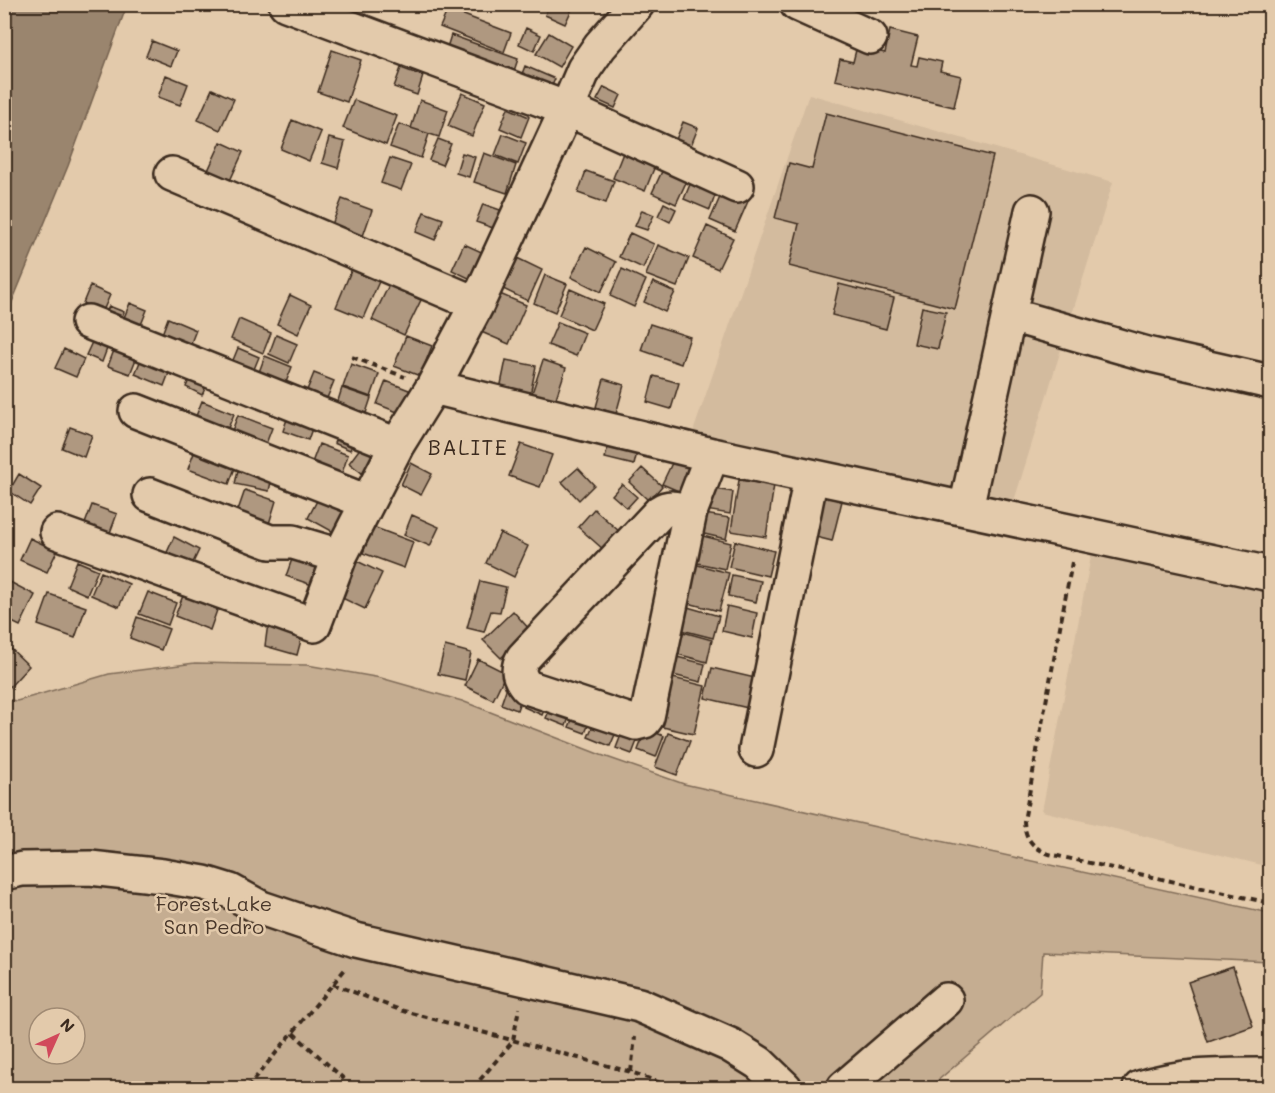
<svg xmlns="http://www.w3.org/2000/svg" width="1275" height="1093" font-family="Mali,sans-serif">
<style>
.built{fill:#d3bb9e}
.green{fill:#c5ad91;stroke:#806c58;stroke-width:1.5;fill-rule:evenodd}
.water{fill:#9a856e;stroke:#74614e;stroke-width:1.5}
.building{fill:#af9880;stroke:#3b2a1e;stroke-width:1.5}
.lines{fill:none;stroke-linecap:round;stroke-linejoin:round}
.minor-casing{stroke:#3b2a1e;stroke-width:38}
.path{stroke:#3b2a1e;stroke-width:4;stroke-dasharray:6 4.5;stroke-linecap:butt}
.minor{stroke:#e3caab;stroke-width:33}
.labels{text-anchor:middle;dominant-baseline:central;stroke-width:5;stroke-linejoin:round;paint-order:stroke}
.park-label{font-size:20px;fill:#49372a;stroke:#e3caab}
.neighbourhood-label{font-size:21px;letter-spacing:1.5px;fill:#3b2a1e;stroke:#e3caab}
</style>
<rect width="100%" height="100%" fill="#e3caab"/>
<filter id="ink" filterUnits="userSpaceOnUse"><feTurbulence type="fractalNoise" baseFrequency=".0167" numOctaves="2"/><feDisplacementMap in="SourceGraphic" scale="12" xChannelSelector="R" yChannelSelector="G"/><feConvolveMatrix kernelMatrix="1 2 1 2 8 2 1 2 1" color-interpolation-filters="sRGB"/></filter>
<g filter="url(#ink)">
<path class="built" d="M 809,94 L 1113,182 L 1014,501 L 693,432 Z
M 1093,546 L 1270,588 L 1270,867 L 1042,811 Z"/>
<path class="green" d="M 195,663 L 307,665 L 381,678 L 462,701 L 601,755 L 684,784 L 894,831 L 1270,913 L 1270,962 L 1043,952 L 1040,993 L 929,1088 L 5,1088 L 4,699 L 17,701 L 109,674 ZM 39,1018 L 75,1018 L 75,1054 L 39,1054 Z"/>
<path class="water" d="M 5,4 L 127,5 L 68,166 L 5,319 Z"/>
<path class="building" d="M 549,4 L 563,4 L 572,9 L 565,24 L 545,15 Z
M 448,9 L 511,33 L 504,52 L 440,27 Z
M 526,28 L 541,35 L 534,51 L 519,44 Z
M 890,30 L 918,37 L 911,65 L 917,66 L 919,57 L 942,62 L 940,71 L 961,76 L 954,107 L 835,80 L 840,59 L 853,62 L 857,46 L 885,53 Z
M 549,33 L 571,46 L 559,67 L 536,54 Z
M 451,35 L 518,59 L 510,83 L 443,60 Z
M 152,41 L 177,51 L 171,66 L 146,56 Z
M 332,50 L 361,60 L 347,102 L 318,92 Z
M 525,66 L 555,79 L 546,99 L 517,87 Z
M 401,68 L 423,76 L 417,95 L 394,87 Z
M 166,75 L 188,84 L 180,105 L 158,97 Z
M 604,87 L 621,95 L 615,108 L 597,100 Z
M 212,89 L 234,99 L 220,130 L 198,120 Z
M 462,93 L 485,103 L 472,136 L 448,126 Z
M 354,100 L 397,116 L 386,145 L 343,128 Z
M 420,100 L 448,110 L 439,137 L 411,128 Z
M 508,108 L 529,117 L 521,137 L 500,128 Z
M 826,113 L 993,156 L 955,309 L 789,266 L 799,224 L 775,218 L 789,163 L 812,169 Z
M 292,120 L 321,132 L 309,161 L 281,149 Z
M 683,122 L 698,128 L 690,148 L 675,142 Z
M 399,124 L 429,134 L 421,158 L 390,147 Z
M 503,134 L 526,143 L 518,164 L 495,155 Z
M 329,138 L 345,142 L 338,168 L 322,163 Z
M 438,139 L 451,144 L 442,165 L 429,160 Z
M 221,142 L 243,152 L 228,185 L 206,175 Z
M 462,153 L 475,157 L 469,177 L 456,173 Z
M 484,153 L 516,165 L 507,193 L 474,182 Z
M 623,153 L 655,166 L 645,191 L 613,178 Z
M 390,158 L 411,165 L 401,190 L 381,183 Z
M 664,167 L 688,178 L 676,204 L 652,193 Z
M 586,171 L 614,181 L 606,203 L 578,193 Z
M 693,177 L 718,187 L 710,210 L 684,199 Z
M 724,188 L 749,199 L 735,231 L 710,220 Z
M 342,199 L 372,210 L 362,239 L 331,227 Z
M 664,203 L 676,209 L 670,222 L 658,216 Z
M 483,204 L 503,211 L 496,229 L 476,222 Z
M 642,210 L 654,215 L 647,230 L 635,226 Z
M 424,212 L 443,219 L 435,240 L 416,232 Z
M 707,226 L 733,238 L 718,269 L 693,258 Z
M 630,233 L 654,244 L 643,268 L 619,257 Z
M 464,244 L 486,254 L 473,280 L 452,270 Z
M 658,245 L 689,258 L 677,287 L 646,275 Z
M 586,247 L 616,262 L 601,292 L 571,277 Z
M 515,257 L 542,270 L 528,301 L 501,288 Z
M 353,266 L 381,277 L 363,318 L 336,307 Z
M 622,269 L 646,280 L 634,307 L 610,296 Z
M 545,275 L 567,284 L 555,312 L 534,303 Z
M 653,282 L 675,292 L 665,312 L 644,302 Z
M 839,284 L 894,298 L 886,329 L 832,315 Z
M 389,285 L 421,300 L 404,335 L 372,320 Z
M 90,286 L 110,295 L 103,311 L 83,303 Z
M 570,289 L 604,304 L 592,330 L 559,315 Z
M 495,292 L 526,305 L 509,344 L 479,331 Z
M 290,295 L 311,305 L 298,334 L 277,324 Z
M 130,303 L 147,310 L 138,332 L 121,325 Z
M 109,306 L 124,312 L 117,328 L 103,321 Z
M 922,307 L 946,312 L 938,349 L 914,344 Z
M 168,318 L 196,330 L 187,353 L 159,342 Z
M 239,319 L 271,333 L 263,353 L 231,339 Z
M 558,322 L 585,333 L 576,356 L 548,345 Z
M 650,324 L 690,337 L 681,364 L 641,350 Z
M 276,335 L 297,344 L 289,363 L 269,354 Z
M 406,336 L 432,346 L 420,376 L 394,366 Z
M 93,340 L 108,346 L 102,362 L 86,355 Z
M 116,345 L 138,354 L 130,374 L 108,366 Z
M 238,348 L 259,357 L 252,374 L 231,365 Z
M 64,349 L 84,359 L 76,377 L 55,368 Z
M 144,352 L 172,365 L 164,386 L 135,374 Z
M 265,356 L 292,367 L 283,390 L 256,380 Z
M 506,360 L 536,366 L 529,400 L 499,394 Z
M 543,360 L 566,368 L 555,401 L 532,393 Z
M 351,364 L 379,374 L 371,397 L 343,387 Z
M 193,370 L 210,378 L 202,395 L 186,387 Z
M 314,373 L 334,381 L 323,408 L 303,400 Z
M 654,376 L 679,383 L 671,409 L 647,402 Z
M 604,379 L 624,385 L 616,414 L 596,407 Z
M 386,381 L 414,392 L 405,415 L 377,404 Z
M 342,388 L 371,398 L 365,416 L 336,407 Z
M 202,401 L 234,414 L 225,435 L 194,421 Z
M 290,410 L 315,420 L 308,440 L 283,431 Z
M 238,415 L 272,428 L 264,449 L 230,436 Z
M 70,427 L 92,435 L 84,457 L 62,448 Z
M 341,428 L 356,435 L 350,450 L 334,443 Z
M 611,436 L 639,444 L 634,465 L 605,458 Z
M 364,443 L 387,460 L 371,480 L 349,463 Z
M 319,444 L 348,455 L 340,479 L 310,468 Z
M 521,444 L 552,455 L 540,487 L 509,476 Z
M 197,445 L 238,460 L 229,484 L 188,469 Z
M 673,461 L 698,472 L 688,495 L 662,484 Z
M 411,463 L 432,474 L 421,495 L 401,485 Z
M 239,465 L 273,473 L 269,491 L 235,484 Z
M 578,468 L 594,485 L 579,500 L 562,482 Z
M 642,468 L 662,486 L 649,501 L 629,482 Z
M 19,474 L 41,488 L 30,505 L 9,491 Z
M 739,480 L 774,485 L 766,537 L 731,531 Z
M 622,484 L 637,497 L 627,508 L 612,495 Z
M 709,488 L 733,492 L 730,514 L 705,510 Z
M 245,490 L 276,501 L 268,527 L 236,516 Z
M 321,493 L 350,510 L 337,534 L 308,518 Z
M 818,495 L 842,501 L 832,541 L 808,535 Z
M 92,505 L 117,514 L 108,538 L 83,529 Z
M 594,509 L 620,532 L 604,550 L 578,527 Z
M 704,514 L 730,518 L 726,539 L 700,533 Z
M 412,515 L 439,527 L 430,546 L 404,535 Z
M 373,527 L 413,542 L 404,568 L 363,553 Z
M 500,533 L 528,546 L 514,577 L 486,563 Z
M 699,535 L 731,543 L 725,569 L 693,562 Z
M 174,537 L 199,550 L 189,571 L 164,559 Z
M 30,538 L 57,551 L 47,572 L 20,560 Z
M 735,541 L 774,551 L 768,576 L 729,567 Z
M 297,545 L 326,555 L 315,586 L 286,576 Z
M 77,561 L 98,570 L 87,595 L 67,586 Z
M 357,561 L 382,573 L 365,609 L 340,597 Z
M 694,564 L 729,573 L 719,611 L 684,602 Z
M 101,572 L 129,584 L 119,607 L 91,595 Z
M 732,575 L 761,581 L 756,602 L 728,596 Z
M 8,581 L 35,595 L 20,626 L 4,618 L 4,589 Z
M 480,581 L 506,587 L 500,612 L 491,611 L 484,632 L 467,628 Z
M 188,583 L 222,596 L 210,630 L 175,616 Z
M 148,592 L 176,603 L 168,625 L 139,614 Z
M 49,594 L 86,607 L 75,638 L 38,625 Z
M 684,606 L 719,616 L 713,638 L 678,629 Z
M 727,606 L 757,613 L 752,638 L 722,631 Z
M 513,611 L 530,630 L 501,658 L 483,640 Z
M 269,616 L 304,629 L 297,655 L 265,646 Z
M 137,617 L 169,629 L 161,650 L 130,638 Z
M 683,632 L 712,640 L 707,662 L 677,654 Z
M 7,645 L 29,666 L 6,691 L 4,689 L 4,648 Z
M 445,646 L 471,653 L 465,680 L 438,674 Z
M 677,657 L 705,664 L 701,682 L 673,675 Z
M 478,659 L 506,673 L 493,700 L 465,686 Z
M 712,668 L 755,678 L 748,708 L 705,698 Z
M 669,677 L 705,686 L 694,734 L 658,726 Z
M 508,684 L 524,690 L 517,710 L 501,704 Z
M 532,689 L 550,696 L 542,715 L 524,707 Z
M 554,699 L 573,706 L 566,726 L 546,718 Z
M 577,708 L 593,714 L 585,733 L 569,727 Z
M 599,711 L 621,721 L 610,746 L 588,737 Z
M 626,722 L 642,728 L 632,754 L 616,748 Z
M 646,729 L 664,736 L 656,757 L 638,750 Z
M 668,733 L 690,741 L 677,775 L 655,767 Z
M 1233,967 L 1253,1026 L 1208,1042 L 1188,982 Z"/>
<g class="lines">
<defs>
<path id="minor" d="M 286,4 L 567,109 L 737,186
M 797,4 L 870,37
M 172,174 L 477,304
M 1028,320 L 1147,354 L 1270,382
M 88,322 L 397,445
M 433,387 L 712,455 L 1270,574
M 136,411 L 367,502
M 150,495 L 270,542 L 293,542 L 340,556
M 966,508 L 1032,211
M 690,512 C 679,509 670,505 660,512 L 523,658 C 516,670 519,677 527,687 L 636,723 L 644,721 L 647,717 L 690,512 L 712,455
M 57,532 L 314,625 L 340,556 L 397,445 L 433,387 L 477,304 L 567,109 L 584,69 L 600,46 L 637,4
M 756,750 L 811,477
M 4,873 L 22,869 L 90,868 L 163,876 L 204,883 L 230,891 L 261,908 L 356,940 L 639,1005 L 730,1045 L 759,1063 L 785,1088
M 844,1088 L 946,1000
M 1140,1088 C 1183,1074 1226,1075 1270,1075"/>
</defs>
<use href="#minor" class="minor-casing"/>
<path class="path" d="M 352,357 L 405,377
M 1072,562 L 1024,821 C 1025,839 1032,847 1049,854 L 1270,903
M 333,984 L 400,1010 L 631,1072 L 674,1088
M 293,1033 L 354,1088
M 631,1072 L 635,1037
M 247,1088 L 346,968
M 473,1088 L 513,1041 L 519,1008"/>
<use href="#minor" class="minor"/>
</g>
</g>
<g class="labels">
<g class="park-label">
<text x="214" y="903">Forest Lake<tspan x="214" dy="23">San Pedro</tspan></text>
</g>
<g class="neighbourhood-label">
<text x="468" y="446">BALITE</text>
</g>
</g>
<rect width="1275" height="1093" fill="none" stroke="#e3caab" stroke-width="24"/>
<rect x="12" y="12" width="1251" height="1069" fill="none" stroke="#3b2a1e" stroke-width="2" filter="url(#ink)"/>
<g transform="translate(57 1036) rotate(45)"><circle r="28" fill="#e3caab" stroke="#a08a73" stroke-width="1.5"/>
<path d="M0-4.5L10 22L0 15L-10 22Z" fill="#d1495b"/>
<text y="-9" font-size="16" font-weight="bold" text-anchor="middle" fill="#3b2a1e">N</text>
</g>
</svg>
